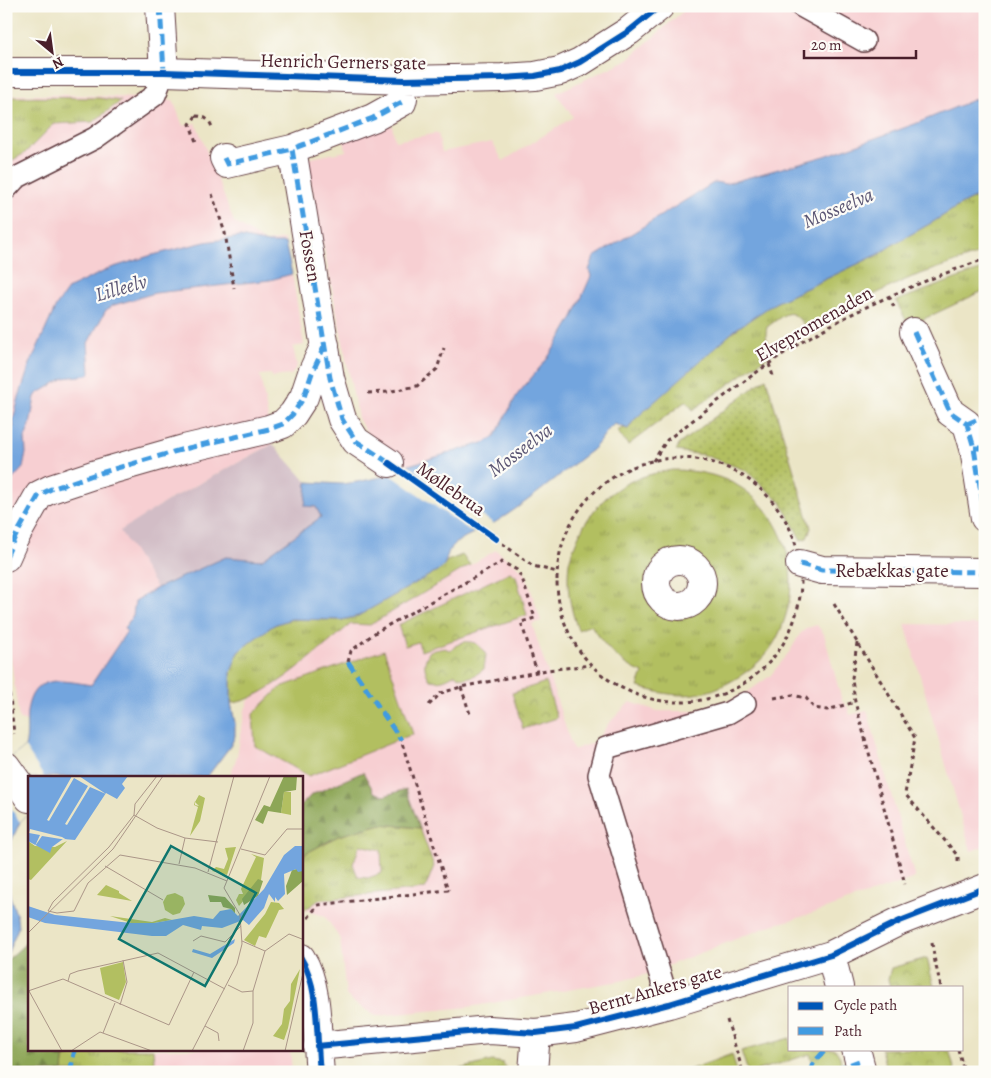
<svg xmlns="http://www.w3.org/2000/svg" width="991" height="1078" font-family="Alegreya,serif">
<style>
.built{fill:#f7cfd2}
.industrial{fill:#d2bdc6}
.grass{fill:url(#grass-tufts);stroke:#7e6f46;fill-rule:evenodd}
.forest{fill:url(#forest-firs);stroke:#6c6241}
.park{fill:url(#park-crowns);stroke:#7e6f46}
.garden{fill:url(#garden-dots);stroke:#7e6f46}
.pitch{fill:#b2bf61;stroke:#7e6f46}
.water{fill:#73a5de;stroke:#5e6284}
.pier{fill:#ebe5c6}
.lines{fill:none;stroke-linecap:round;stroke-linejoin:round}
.lane-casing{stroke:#623d42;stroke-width:24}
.street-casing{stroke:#623d42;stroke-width:30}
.secondary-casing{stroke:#623d42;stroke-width:30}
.path{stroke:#623d42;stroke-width:3;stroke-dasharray:4 4;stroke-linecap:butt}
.lane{stroke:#fff;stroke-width:21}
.street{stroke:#fff;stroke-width:28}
.secondary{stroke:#fff;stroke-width:28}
.quiet{stroke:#409be1;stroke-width:5;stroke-dasharray:10 5;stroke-linecap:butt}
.cycleway-casing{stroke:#fdfcf7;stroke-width:9}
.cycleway{stroke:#0057b8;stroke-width:6}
.labels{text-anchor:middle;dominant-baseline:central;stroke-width:4.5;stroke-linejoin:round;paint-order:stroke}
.street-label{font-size:19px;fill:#4a1f2b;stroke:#fdfcf7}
.water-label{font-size:20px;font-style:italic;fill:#5a5573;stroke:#fdfcf7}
.inset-road{fill:none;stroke:#ab9688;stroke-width:1}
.view{fill:#0f766e;fill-opacity:0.15;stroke:#0f766e;stroke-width:2.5}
.inset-edge{fill:none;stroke:#4a1f2b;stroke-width:2.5}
</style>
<defs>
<pattern id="grass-tufts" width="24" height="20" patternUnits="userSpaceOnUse" patternTransform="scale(1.25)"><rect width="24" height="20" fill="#b2bf61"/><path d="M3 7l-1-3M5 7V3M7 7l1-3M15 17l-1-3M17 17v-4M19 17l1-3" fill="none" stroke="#939b50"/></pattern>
<pattern id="forest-firs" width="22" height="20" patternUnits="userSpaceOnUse" patternTransform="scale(1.25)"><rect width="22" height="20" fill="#8da657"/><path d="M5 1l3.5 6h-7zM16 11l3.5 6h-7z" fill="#758748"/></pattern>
<pattern id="park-crowns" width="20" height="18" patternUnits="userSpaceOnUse" patternTransform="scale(1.25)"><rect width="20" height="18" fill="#b2bf61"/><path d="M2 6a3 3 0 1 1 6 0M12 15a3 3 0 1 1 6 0" fill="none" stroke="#939b50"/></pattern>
<pattern id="garden-dots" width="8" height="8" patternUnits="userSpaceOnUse" patternTransform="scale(1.25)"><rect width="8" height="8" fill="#b2bf61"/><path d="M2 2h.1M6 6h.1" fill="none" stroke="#939b50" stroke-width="1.8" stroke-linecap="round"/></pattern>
</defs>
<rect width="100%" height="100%" fill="#fdfcf7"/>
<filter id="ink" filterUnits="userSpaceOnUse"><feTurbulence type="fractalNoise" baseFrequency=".02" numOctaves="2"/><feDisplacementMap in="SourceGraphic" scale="10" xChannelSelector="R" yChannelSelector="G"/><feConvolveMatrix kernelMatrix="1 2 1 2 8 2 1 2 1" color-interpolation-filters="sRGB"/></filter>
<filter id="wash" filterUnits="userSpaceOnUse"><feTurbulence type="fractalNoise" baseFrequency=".0096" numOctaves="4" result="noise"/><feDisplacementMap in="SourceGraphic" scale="20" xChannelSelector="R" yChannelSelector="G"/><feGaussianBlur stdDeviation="1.12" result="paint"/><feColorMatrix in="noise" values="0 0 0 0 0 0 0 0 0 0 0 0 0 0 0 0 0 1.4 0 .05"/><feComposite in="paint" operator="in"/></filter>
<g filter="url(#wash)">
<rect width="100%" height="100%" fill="#ebe5c6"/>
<path class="built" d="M 689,6 L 985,6 L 985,95 L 915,124 L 825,156 L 725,184 L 715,182 L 594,257 L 589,270 L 591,276 L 573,317 L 547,359 L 517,395 L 495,436 L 486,442 L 409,465 L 381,448 L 364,429 L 358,418 L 306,159 L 346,151 L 343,135 L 392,125 L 395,141 L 438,133 L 442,152 L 492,142 L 503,161 L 573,117 L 556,93 L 627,60 Z
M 6,95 L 79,95 L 173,100 L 183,126 L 196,123 L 234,222 L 266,242 L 284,239 L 293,279 L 304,345 L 293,347 L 297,366 L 291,375 L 272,377 L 271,374 L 260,375 L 273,444 L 169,500 L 121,531 L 158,589 L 135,601 L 133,615 L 124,628 L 127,631 L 91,685 L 68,682 L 27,713 L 28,721 L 19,720 L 6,621 Z
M 496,550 L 525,572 L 541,621 L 532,624 L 573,750 L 597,741 L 608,724 L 630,702 L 658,711 L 694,711 L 722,704 L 749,691 L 770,676 L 790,651 L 800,634 L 807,628 L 817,625 L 824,634 L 842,701 L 848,707 L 850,715 L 867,710 L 915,878 L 805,916 L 772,925 L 644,975 L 620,981 L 469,1007 L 376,1016 L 354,1003 L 346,995 L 340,939 L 325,916 L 301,909 L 301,777 L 230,777 L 237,756 L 245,710 L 249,700 L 268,688 L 351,624 L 370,625 Z
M 905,624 L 985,625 L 985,846 L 971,851 Z
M 68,1049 L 290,1049 L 292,1072 L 63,1072 Z"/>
<path class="industrial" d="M 273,444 L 307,482 L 305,505 L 316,507 L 322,517 L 261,560 L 226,557 L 157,588 L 120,531 L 169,500 Z"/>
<path class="grass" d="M 10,97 L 99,98 L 121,101 L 93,122 L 54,124 L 25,153 L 6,164 L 6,110 L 9,109 Z
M 985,194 L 985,252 L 912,277 L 860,301 L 808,330 C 790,306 789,311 767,327 C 764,338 768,343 775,351 L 693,410 L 686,401 L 628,445 L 617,431 L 623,428 L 628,429 L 634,420 C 679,380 723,334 775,303 L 881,253 C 894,242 909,236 924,227 C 945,216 962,201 985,194 Z
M 985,268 L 985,290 L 909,326 L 896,301 Z
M 672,470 C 693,470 716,474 735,484 C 778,508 799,560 788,607 C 781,636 770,655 746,672 C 730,683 713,692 694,694 C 675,697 656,692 638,687 L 643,673 C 620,664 604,646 591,625 L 578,630 C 570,608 566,586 569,563 C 570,557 573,550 575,545 C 586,515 608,489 639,478 C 650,474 661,472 672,470 ZM 680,559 L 695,565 L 703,579 L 700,595 L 687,605 L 671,605 L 658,594 L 655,578 L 664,564 Z
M 462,555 L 470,565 L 370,625 L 351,624 C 325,645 264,702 231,703 L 231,672 L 233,663 L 238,652 L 254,639 L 274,625 L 291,619 L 342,620 L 358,616 L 442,568 L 447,561 Z
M 381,824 L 420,828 L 434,866 L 425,889 L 319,900 L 305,910 L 301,909 L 301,856 L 338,836 ZM 360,845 L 381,850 L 382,873 L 368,878 L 358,877 L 353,864 Z
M 790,1038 L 790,1049 L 835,1049 L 840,1057 L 842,1072 L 815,1072 L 810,1054 L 753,1072 L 748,1072 L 741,1051 Z
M 68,1049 L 153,1049 L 155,1072 L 63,1072 L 64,1060 Z
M 732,1054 L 737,1072 L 683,1072 Z
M 492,1061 L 503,1063 L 507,1072 L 448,1072 Z"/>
<path class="forest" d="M 363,772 L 374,792 L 384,796 L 406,789 L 420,828 L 381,824 L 338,836 L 301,856 L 301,806 L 311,795 Z
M 29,937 L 29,1049 L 68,1049 L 64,1060 L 63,1072 L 6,1072 L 6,961 L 24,945 Z"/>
<path class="park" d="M 510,572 L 516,576 L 527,615 L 421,651 L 418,642 L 405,646 L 398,625 Z
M 463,642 C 475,641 480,644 486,655 L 484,669 C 475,676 465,682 455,674 C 446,680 440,682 430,680 C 423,669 423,661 430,651 L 445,648 L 451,651 L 455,646 Z
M 546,682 L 557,718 L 523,729 L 512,693 Z
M 927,958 L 934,987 L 890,987 L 888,979 L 891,968 Z
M 881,1049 L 949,1049 L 955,1072 L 887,1072 Z"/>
<path class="garden" d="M 766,378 L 811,528 L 807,538 L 801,540 L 781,502 L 745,470 L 704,455 L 676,451 L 679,444 Z"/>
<path class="pitch" d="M 384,650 L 413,734 L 309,776 L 255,746 L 253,714 L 281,687 Z"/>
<path class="water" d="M 985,95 L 985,194 C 962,201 945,216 924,227 C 909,236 894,242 881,253 L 775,303 L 736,329 L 634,420 L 628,429 L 615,424 C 607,428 601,442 592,450 C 560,474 529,502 494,523 C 480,532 462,535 451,548 C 446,554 448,560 442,568 L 358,616 L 342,620 L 291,619 L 274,625 L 254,639 L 238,652 L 231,672 L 231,703 L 235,723 L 235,736 L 231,745 L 207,777 L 29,777 L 29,812 L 20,822 L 11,842 L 6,859 L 10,896 L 17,917 L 18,928 L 6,957 L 6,762 L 25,747 C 28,735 26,724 27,712 C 32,673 61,680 91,685 L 127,631 L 124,629 L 133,615 L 135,601 L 157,588 L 226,557 L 261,560 L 321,517 L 316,507 L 305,506 L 307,482 L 342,484 L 357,482 L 391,475 L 409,465 L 486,442 L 495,436 L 517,395 L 547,359 L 563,334 L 573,317 L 591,276 L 589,270 L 594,257 L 715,182 L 725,184 L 825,156 L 915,124 Z
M 240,237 L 268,243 L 285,243 L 292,274 L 270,280 L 155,293 L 114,305 L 106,310 L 88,343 L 90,373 L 88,375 L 64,378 L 37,394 L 35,397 L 30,425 L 25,438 L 26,453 L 23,468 L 6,486 L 6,457 L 12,436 L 6,435 L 6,428 L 14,427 L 13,421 L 19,397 L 30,364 L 56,306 L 69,288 L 111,268 L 149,256 L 205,242 Z"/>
<path class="pier" d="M 406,464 L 496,525 L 476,535 L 388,473 Z
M 25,747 L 44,777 L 29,777 L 29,812 L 20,822 L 6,801 L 6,762 Z"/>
</g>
<g filter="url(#ink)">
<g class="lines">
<defs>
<path id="lane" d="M 801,6 L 864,41
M 6,189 L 16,178 L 95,138 L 155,95 L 164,72
M 669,1004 L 599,775 L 606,748 L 728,713 L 745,703"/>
<path id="street" d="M 160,6 L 164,72
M 6,72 L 164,72 L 404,80 L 502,78 L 535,76 L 560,71 L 580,62 L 629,31 L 660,6
M 224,158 L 227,164 L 292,149
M 914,332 L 950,412 L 967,424 L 974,448 L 985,518
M 389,463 L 356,441 L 342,419 L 330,378 L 292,149 L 373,118 L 402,102 L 403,98
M 6,557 L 14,539 L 39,495 L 51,489 L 93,475 L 184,449 L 269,429 L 283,424 L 293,414 L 304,397 L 312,373 L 325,345
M656 583a23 23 0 1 1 46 0a23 23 0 1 1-46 0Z
M 800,564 L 822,570 L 985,572
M 6,766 L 29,798
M 831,955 L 839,987
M 301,958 C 320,988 316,1037 320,1072
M 317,1046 L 489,1030 L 536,1033 L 576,1028 L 669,1004 L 831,955 L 900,921 L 985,888
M 856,1049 L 862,1072"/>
<path id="secondary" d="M 533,1072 L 536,1033"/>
</defs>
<use href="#lane" class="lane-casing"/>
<use href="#street" class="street-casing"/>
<use href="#secondary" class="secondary-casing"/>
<path class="path" d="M 196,116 L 190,124 L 196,142
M 196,116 C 204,116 209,119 212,127
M 212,194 L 225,233 L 234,288
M 889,296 L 894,307
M 769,364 L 774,379
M 368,393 L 387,392 L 417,386 L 437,369 L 444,348
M557 580a122 122 0 1 1 244 0a122 122 0 1 1-244 0Z
M 653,461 L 667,440 C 708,409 749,376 792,348 C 852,310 918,282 985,259
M 496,539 L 533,566 L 557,572
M 834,604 L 915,738 L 905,794 L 958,856 L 958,862
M 857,643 L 852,678 L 855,702 L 905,884
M 6,662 L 14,734
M 348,662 L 351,651 L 376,632 L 502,562 L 517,570 L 522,578 L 535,618 L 521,622 L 537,672
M 461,687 L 471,717
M 774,698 L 792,695 L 806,698 L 814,708 L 827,710 L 855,702
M 429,705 L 441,693 L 461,687 L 547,670 L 591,665
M 308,918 L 318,905 L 448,890 L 401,740
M 932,943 L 935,962 L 941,987
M 727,1020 L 743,1072
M 958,1049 L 964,1072"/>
<use href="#lane" class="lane"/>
<use href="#street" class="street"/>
<use href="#secondary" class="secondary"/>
<path class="quiet" d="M 160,6 L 164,72
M 224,158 L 227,164 L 292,149
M 914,332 L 950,412 L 967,424 L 974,448 L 985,518
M 967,424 L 985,416
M 974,448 L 985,448
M 389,463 L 356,441 L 342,419 L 330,378 L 292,149 L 373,118 L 402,102 L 403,98
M 6,557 L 14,539 L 39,495 L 51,489 L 93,475 L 184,449 L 269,429 L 283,424 L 293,414 L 304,397 L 312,373 L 325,345
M 800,564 L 822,570 L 985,572
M 348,662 L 401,740
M 70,1072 L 75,1049
M 810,1072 L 813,1064 L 826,1049
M 838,1072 L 841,1068 L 859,1061"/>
<defs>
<path id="cycleway" d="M 6,72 L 164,72 L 404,80 L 502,78 L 535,76 L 560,71 L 580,62 L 629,31 L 660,6
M 389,463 L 496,539
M 301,958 C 320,988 316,1037 320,1072
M 317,1046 L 489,1030 L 536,1033 L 576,1028 L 669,1004 L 831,955 L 900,921 L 985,888"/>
</defs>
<use href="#cycleway" class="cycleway-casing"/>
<use href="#cycleway" class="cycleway"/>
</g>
</g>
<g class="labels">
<g class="street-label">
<text transform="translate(343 62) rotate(1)">Henrich Gerners gate</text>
<text transform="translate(310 256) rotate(80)">Fossen</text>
<text transform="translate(814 324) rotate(-30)">Elvepromenaden</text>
<text transform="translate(451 489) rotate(35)">Møllebrua</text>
<text x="892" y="571">Rebækkas gate</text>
<text transform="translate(655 990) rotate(-16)">Bernt Ankers gate</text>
</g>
<g class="water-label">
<text transform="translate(838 208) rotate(-23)">Mosseelva</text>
<text transform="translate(121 288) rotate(-16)">Lilleelv</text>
<text transform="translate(520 450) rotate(-37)">Mosseelva</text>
</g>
</g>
<g transform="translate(28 776)">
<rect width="275" height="275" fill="#ebe5c6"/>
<path d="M 256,16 L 263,16 L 263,39 L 253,37 ZM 171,19 L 177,22 L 172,45 L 162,60 L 170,31 L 166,29 L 166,25 L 167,29 L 171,30 L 167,26 ZM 208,71 L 199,99 L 184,95 L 188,91 L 196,93 L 200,83 L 197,72 ZM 223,78 L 236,82 L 233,104 L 211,130 L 208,124 L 211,118 L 215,118 L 213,113 L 228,81 ZM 147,117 L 155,121 L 157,128 L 152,137 L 145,139 L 137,134 L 135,126 L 139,119 ZM 82,140 L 124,146 L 137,142 L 144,144 L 126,147 L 103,147 ZM 272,193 L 260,252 L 256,264 L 245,260 L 254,248 L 256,233 L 262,225 L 263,208 Z" fill="#b2bf61"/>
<path d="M 256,0 L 269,0 L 268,14 L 256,16 L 253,37 L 240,35 L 235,48 L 227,44 L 236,29 L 242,31 ZM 269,93 L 275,95 L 275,105 L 259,119 L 258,110 L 264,94 ZM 230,103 L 235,105 L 230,120 L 216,129 L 214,123 ZM 180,119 L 197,121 L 207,132 L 207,138 L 203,133 L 195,131 L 193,126 L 182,126 Z" fill="#8da657"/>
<path d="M 0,65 L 7,70 L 27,71 L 39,65 L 3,104 L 0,103 ZM 78,109 L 91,115 L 91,117 L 104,125 L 69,119 ZM 243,126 L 251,127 L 256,133 L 251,134 L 238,162 L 231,160 L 227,170 L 216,164 L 237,138 ZM 95,186 L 98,206 L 91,224 L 77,218 L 72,192 Z" fill="#b2bf61"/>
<path d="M 0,0 L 100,0 L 94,8 L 97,12 L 89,23 L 78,17 L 47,64 L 35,63 L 24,71 L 22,77 L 0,65 ZM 267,70 L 275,70 L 275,95 L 270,96 L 268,93 L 256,98 L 257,118 L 250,125 L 247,121 L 247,126 L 241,118 L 236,132 L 221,149 L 215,144 L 194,152 L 174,150 L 173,154 L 155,149 L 138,160 L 124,160 L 17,147 L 0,141 L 0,130 L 27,139 L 103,147 L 126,147 L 166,140 L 185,143 L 192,135 L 203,133 L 210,140 L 236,113 L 256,79 ZM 207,163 L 206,167 L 184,182 L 164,176 L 165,173 L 182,178 Z" fill="#73a5de"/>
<path d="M 44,0 L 51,0 L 78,18 L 62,11 L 39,49 L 37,48 L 60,10 L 46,2 L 21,45 L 19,44 ZM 2,53 L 34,61 L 39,64 L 14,60 L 7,70 L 12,59 L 1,57 Z" fill="#ebe5c6"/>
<path class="inset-road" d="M 129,0 L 107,28 L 106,39 L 81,71 L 25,126 L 20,135 L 29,137 L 46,135 L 60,107 L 92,79 L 167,92 L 199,105M 106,39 L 129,52 L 157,62 L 190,66M 213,73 L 237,79 L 259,53 L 275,53M 151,88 L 157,62M 77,90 L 135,124M 180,96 L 206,0M 0,157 L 85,73 L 135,0M 165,165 L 173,160 L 197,166 L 213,150M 214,165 L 237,175 L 261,158 L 274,163M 40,205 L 42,198 L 50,195 L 130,177 L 197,213M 200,209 L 214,216 L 225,215M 0,215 L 35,203 L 141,249 L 166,196M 1,215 L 34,275M 92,229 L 99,206 L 95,184M 177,250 L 190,257 L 191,265M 75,257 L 87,227M 43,275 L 72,256 L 124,275M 164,275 L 209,188 L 214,168 L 212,139 L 196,112 L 242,0M 215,275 L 225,247 L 225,215 L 237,175M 257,275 L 275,197"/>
<path class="view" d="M 143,70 L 228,117 L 177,210 L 91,163 Z"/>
<rect width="275" height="275" class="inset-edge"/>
</g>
<rect width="991" height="1078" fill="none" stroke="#fdfcf7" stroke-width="25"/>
<rect x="788" y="986" width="175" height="65" fill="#fdfcf7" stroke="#b5a4a5"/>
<rect x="798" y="1002" width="25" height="8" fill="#0057b8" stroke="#b5a4a5"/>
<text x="834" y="1010" font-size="15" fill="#4a1f2b">Cycle path</text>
<rect x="798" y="1027" width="25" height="8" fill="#409be1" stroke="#b5a4a5"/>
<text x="834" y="1036" font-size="15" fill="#4a1f2b">Path</text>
<g transform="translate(52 52) rotate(151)" stroke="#fdfcf7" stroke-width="4" paint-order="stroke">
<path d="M0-4L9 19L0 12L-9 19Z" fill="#4a1f2b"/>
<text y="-8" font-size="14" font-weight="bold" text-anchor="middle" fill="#4a1f2b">N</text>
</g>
<path d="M804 50v8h112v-8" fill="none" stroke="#4a1f2b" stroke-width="2.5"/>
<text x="811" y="50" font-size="15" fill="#4a1f2b" stroke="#fdfcf7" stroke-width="4" paint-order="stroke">20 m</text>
</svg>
